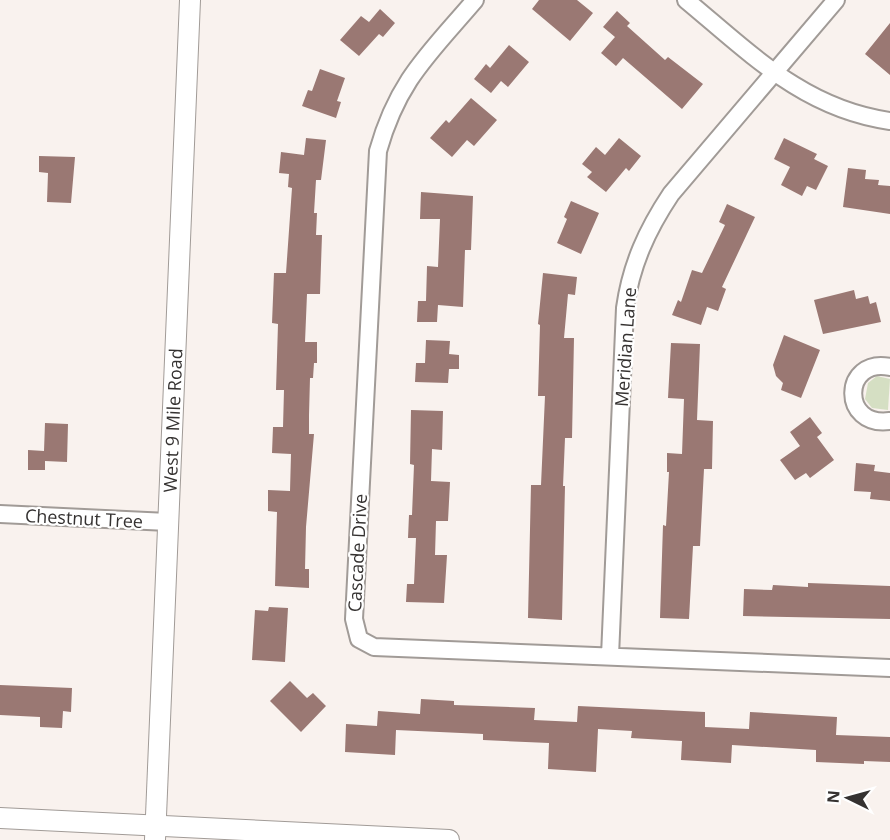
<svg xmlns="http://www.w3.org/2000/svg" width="890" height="840" font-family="'Open Sans',sans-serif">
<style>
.green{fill:#d5dfc3}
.building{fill:#9a7873}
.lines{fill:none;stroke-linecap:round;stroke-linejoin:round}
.minor-casing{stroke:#a19b97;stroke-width:20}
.tertiary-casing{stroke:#a19b97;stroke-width:22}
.minor{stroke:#fff;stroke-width:16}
.tertiary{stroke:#fff;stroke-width:20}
.labels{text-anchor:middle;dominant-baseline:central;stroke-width:4.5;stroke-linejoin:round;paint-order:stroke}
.street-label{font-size:18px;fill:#353231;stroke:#fff}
</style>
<rect width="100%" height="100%" fill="#f9f2ee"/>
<path class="green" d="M 877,376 L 890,379 L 888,410 L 872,408 L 865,399 L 868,383 Z"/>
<path class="building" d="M 539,0 L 577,0 L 593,13 L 570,41 L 532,9 Z
M 380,9 L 395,23 L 383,37 L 379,34 L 359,56 L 340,40 L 361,16 L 369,22 Z
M 617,11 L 630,23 L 627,26 L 665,60 L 668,57 L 703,84 L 682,109 L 623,58 L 616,66 L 601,53 L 615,37 L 603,27 Z
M 890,23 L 890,75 L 865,54 Z
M 509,45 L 529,62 L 508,87 L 501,81 L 491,93 L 474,79 L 486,64 L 490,68 Z
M 320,69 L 345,78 L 337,101 L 341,102 L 336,118 L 302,106 L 308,90 L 312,91 Z
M 471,98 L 497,120 L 474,146 L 467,140 L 452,157 L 430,138 L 446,120 L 449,123 Z
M 306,138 L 326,140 L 321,180 L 316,180 L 314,213 L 317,213 L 316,235 L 322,235 L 320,294 L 307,294 L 305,342 L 317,342 L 317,363 L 314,363 L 313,378 L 310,378 L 309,415 L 309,434 L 314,434 L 306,527 L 305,569 L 309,569 L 309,588 L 275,586 L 277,512 L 268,511 L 268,490 L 290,491 L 291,454 L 272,453 L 273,427 L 283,427 L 284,390 L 276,390 L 278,324 L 272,323 L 274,273 L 286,273 L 292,188 L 288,187 L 289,174 L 279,173 L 281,152 L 304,155 Z
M 619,138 L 641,156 L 629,171 L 626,168 L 606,192 L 587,177 L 592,172 L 582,164 L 596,147 L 605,155 Z
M 784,138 L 817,154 L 814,159 L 828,166 L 816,190 L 807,186 L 802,196 L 781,185 L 790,167 L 774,159 Z
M 39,156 L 75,157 L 71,203 L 47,202 L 48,173 L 39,172 Z
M 848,168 L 866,170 L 865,179 L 879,180 L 878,185 L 890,186 L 890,214 L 843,207 Z
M 421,192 L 473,196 L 471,250 L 465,250 L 463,307 L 438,305 L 437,322 L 417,322 L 418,301 L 426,301 L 427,266 L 438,267 L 440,219 L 420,219 Z
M 571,201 L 599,213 L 581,254 L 557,243 L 567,219 L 564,217 Z
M 727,204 L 755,217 L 722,287 L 726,289 L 718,311 L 707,307 L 701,325 L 672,315 L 678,300 L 681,302 L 692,270 L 702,273 L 725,225 L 719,222 Z
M 543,273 L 577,277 L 575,295 L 568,294 L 564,338 L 574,338 L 572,438 L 565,438 L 563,486 L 565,486 L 562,620 L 528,618 L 531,485 L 541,485 L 545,396 L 538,396 L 540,325 L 538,324 Z
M 854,290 L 856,299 L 868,296 L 870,304 L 876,302 L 881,322 L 823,334 L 814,300 Z
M 784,335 L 820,350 L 801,398 L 781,390 L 783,383 L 776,376 L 773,365 Z
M 426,340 L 450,341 L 449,354 L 459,355 L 459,369 L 449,369 L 448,383 L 415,382 L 416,363 L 425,363 Z
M 671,343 L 700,344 L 697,420 L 713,421 L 712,469 L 704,469 L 700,546 L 693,546 L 689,619 L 660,618 L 663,525 L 666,526 L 669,472 L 667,472 L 667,453 L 682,454 L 684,399 L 668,398 Z
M 411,410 L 443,411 L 442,450 L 432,449 L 431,481 L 450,482 L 448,521 L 436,521 L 435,555 L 447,555 L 444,603 L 406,602 L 407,584 L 414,584 L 416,538 L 408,538 L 409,515 L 412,515 L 414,465 L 410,464 Z
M 810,417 L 822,433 L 817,437 L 834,460 L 810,478 L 806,473 L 795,480 L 780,460 L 800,446 L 790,432 Z
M 45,423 L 68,424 L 67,462 L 45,461 L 45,470 L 28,470 L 28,450 L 44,451 Z
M 856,463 L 875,465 L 874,471 L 890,473 L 890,501 L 870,499 L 871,492 L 854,491 Z
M 808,583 L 890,586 L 890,619 L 743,616 L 744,589 L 772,590 L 773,585 L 808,587 Z
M 269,607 L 288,608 L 285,662 L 252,660 L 255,610 L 268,611 Z
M 290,681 L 307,698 L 313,693 L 326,706 L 301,732 L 270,701 Z
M 0,685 L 72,688 L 71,712 L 63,711 L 62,728 L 40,727 L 40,717 L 0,715 Z
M 421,699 L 454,701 L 454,705 L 535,708 L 534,720 L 577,722 L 578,706 L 705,712 L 705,727 L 749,729 L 750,712 L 837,717 L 836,735 L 890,737 L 890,762 L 864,761 L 864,764 L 816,762 L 816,750 L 732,745 L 731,763 L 681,760 L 682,741 L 631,738 L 632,731 L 598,729 L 596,772 L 548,769 L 549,743 L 483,740 L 483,734 L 396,730 L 395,755 L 345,752 L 346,724 L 377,726 L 378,711 L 420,714 Z"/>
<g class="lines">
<defs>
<path id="minor" d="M 475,0 C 429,54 398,80 378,151 L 354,619 L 359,639 L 374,647 L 890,668
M 686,0 C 750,53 804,109 890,121
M 890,367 C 842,357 840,428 890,421
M 0,514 L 168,522
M 610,656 L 625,308 C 631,265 647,230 671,194 L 836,0"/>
<g id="tertiary">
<path d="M 0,818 L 449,840"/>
<path id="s1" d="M 155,840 L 190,0"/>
</g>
</defs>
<use href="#minor" class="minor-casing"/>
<use href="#tertiary" class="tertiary-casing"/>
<use href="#minor" class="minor"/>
<use href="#tertiary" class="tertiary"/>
</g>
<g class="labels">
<g class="street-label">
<text transform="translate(625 347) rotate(-86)">Meridian Lane</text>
<text stroke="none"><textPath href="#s1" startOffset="420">West 9 Mile Road</textPath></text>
<text transform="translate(84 518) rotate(3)">Chestnut Tree</text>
<text transform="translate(357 553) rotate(-87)">Cascade Drive</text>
</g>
</g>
<g transform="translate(848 798) rotate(275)" stroke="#ffffff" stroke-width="4.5" paint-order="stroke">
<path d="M0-4.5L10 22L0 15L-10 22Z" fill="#353231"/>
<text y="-9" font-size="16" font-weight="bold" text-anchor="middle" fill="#353231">N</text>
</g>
</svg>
